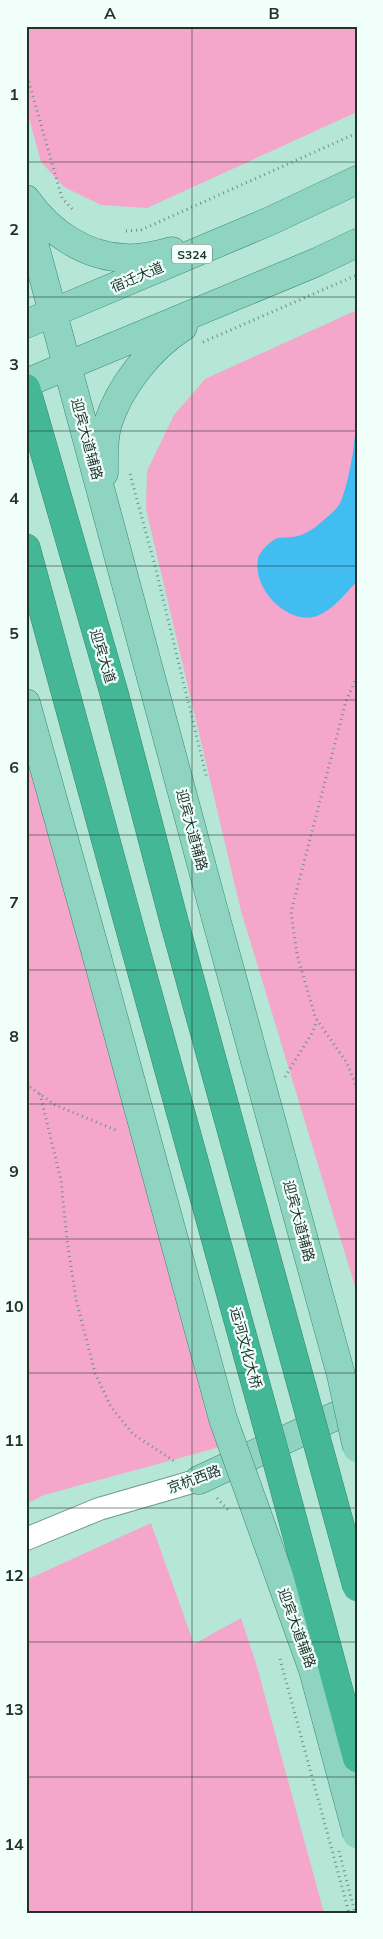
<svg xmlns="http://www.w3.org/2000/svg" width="383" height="1939" font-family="Mulish,'Noto Sans SC',sans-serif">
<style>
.green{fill:#f5a7cb}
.water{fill:#42bdf2}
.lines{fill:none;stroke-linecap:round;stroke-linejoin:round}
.minor-casing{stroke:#6d9c8b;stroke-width:24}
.major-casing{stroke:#368871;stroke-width:29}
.highway-casing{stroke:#368871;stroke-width:29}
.path{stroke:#6e9084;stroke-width:3;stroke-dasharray:1 4;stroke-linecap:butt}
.minor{stroke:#fff;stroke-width:22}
.major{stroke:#8ed4c0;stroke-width:28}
.highway{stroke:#43b796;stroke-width:28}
.major-bridge-casing{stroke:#368871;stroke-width:29;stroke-linecap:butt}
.highway-bridge-casing{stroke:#368871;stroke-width:29;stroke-linecap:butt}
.path-bridge{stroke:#6e9084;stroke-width:3;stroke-dasharray:1 4;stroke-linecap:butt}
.major-bridge{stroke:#8ed4c0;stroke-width:28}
.highway-bridge{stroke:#43b796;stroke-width:28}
.grid{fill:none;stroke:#1f322b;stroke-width:1;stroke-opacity:0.55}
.labels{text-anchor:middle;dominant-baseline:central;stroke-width:4.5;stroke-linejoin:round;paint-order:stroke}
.shield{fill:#f0fff9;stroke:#5e7069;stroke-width:1}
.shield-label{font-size:12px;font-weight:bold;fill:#1f322b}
.street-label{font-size:14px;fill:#1f322b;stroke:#f0fff9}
.neatline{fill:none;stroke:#1f322b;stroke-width:2}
.grid-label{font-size:16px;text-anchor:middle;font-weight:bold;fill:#1f322b}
</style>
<rect width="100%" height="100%" fill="#b6e6d5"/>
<path class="green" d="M 26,26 L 357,26 L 357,112 L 147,208 L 101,205 L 64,187 L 41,162 L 26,107 Z
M 357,310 L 357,1293 L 241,911 L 146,509 L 147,471 L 174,415 L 205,379 Z
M 26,685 L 231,1444 L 44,1495 L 26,1504 Z
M 151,1523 L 194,1644 L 241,1618 L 256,1663 L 324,1913 L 26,1913 L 26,1580 Z"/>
<path class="water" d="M 357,430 L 357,581 C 346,593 333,610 317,616 C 288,626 252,589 258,559 C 259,552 271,540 278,538 C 286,537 293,538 301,535 C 309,532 320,524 326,518 C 331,514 339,507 341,501 C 346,489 351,465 353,452 C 354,445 354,437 357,430 Z"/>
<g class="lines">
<defs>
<path id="minor" d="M 26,1539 L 99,1509 L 199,1480"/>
<path id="major" d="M 26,199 C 49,232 85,257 126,258 C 140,259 158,255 172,251
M 26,213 L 215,915
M 26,324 L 270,221 L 357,180
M 26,383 L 317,262 L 357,243
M 104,473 C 104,457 103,439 108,423 C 120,386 150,348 183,327
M 26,703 L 97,957
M 199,1480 L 357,1406"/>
<path id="highway" d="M 26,388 L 114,693 L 175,925
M 26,548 L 133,940"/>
</defs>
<use href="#minor" class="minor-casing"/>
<use href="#major" class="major-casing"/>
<use href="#highway" class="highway-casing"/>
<path class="path" d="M 26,72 L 62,198 L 74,211
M 126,231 L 141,230 L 357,133
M 203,342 L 357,275
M 130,474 L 154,562 L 207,779
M 357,677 L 346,701 L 291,912 L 297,954 L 315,1017 L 347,1063 L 357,1088
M 285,1077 L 312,1033 L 317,1020
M 26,1084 L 55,1105 L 118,1131
M 40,1094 L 61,1180 L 67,1240 L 76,1299 L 95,1373 L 111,1407 L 133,1434 L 177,1463
M 217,1498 L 228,1510
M 280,1659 L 349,1913"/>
<use href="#minor" class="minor"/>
<use href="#major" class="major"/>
<use href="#highway" class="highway"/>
<defs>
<path id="major-bridge" d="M 215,915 L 341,1375 L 357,1448
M 97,957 L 223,1419 L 313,1670 L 357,1834"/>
<path id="highway-bridge" d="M 175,925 L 357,1587
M 133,940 L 275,1454 L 357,1758"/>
</defs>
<use href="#major-bridge" class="major-bridge-casing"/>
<use href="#highway-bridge" class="highway-bridge-casing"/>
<path class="path-bridge" d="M 339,1851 L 355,1913"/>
<use href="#major-bridge" class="major-bridge"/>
<use href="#highway-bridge" class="highway-bridge"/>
</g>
<path class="grid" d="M 192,26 L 192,1913M 26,162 L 357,162M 26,297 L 357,297M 26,431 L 357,431M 26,566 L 357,566M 26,700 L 357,700M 26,835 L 357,835M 26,970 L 357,970M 26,1104 L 357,1104M 26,1239 L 357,1239M 26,1373 L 357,1373M 26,1508 L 357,1508M 26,1642 L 357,1642M 26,1777 L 357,1777"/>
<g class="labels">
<rect class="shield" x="172" y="244.5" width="40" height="19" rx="4"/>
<g class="shield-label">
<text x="192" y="254">S324</text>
</g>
<g class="street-label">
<text transform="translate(137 277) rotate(-23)">宿迁大道</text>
<text transform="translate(87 439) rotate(75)">迎宾大道辅路</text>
<text transform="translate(103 656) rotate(73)">迎宾大道</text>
<text transform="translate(192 830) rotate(75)">迎宾大道辅路</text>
<text transform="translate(299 1221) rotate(75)">迎宾大道辅路</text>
<text transform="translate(246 1348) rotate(75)">运河文化大桥</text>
<text transform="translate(194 1479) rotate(-20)">京杭西路</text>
<text transform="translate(297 1628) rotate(70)">迎宾大道辅路</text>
</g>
</g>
<rect width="383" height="1939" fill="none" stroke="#f0fff9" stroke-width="55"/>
<rect x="28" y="28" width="328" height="1884" class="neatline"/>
<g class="grid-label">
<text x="110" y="19">A</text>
<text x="274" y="19">B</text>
<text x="14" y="100">1</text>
<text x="14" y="235">2</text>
<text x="14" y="370">3</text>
<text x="14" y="504">4</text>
<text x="14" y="639">5</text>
<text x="14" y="773">6</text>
<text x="14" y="908">7</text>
<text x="14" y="1042">8</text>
<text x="14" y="1177">9</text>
<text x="14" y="1312">10</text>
<text x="14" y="1446">11</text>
<text x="14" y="1581">12</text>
<text x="14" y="1715">13</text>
<text x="14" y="1850">14</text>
</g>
</svg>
